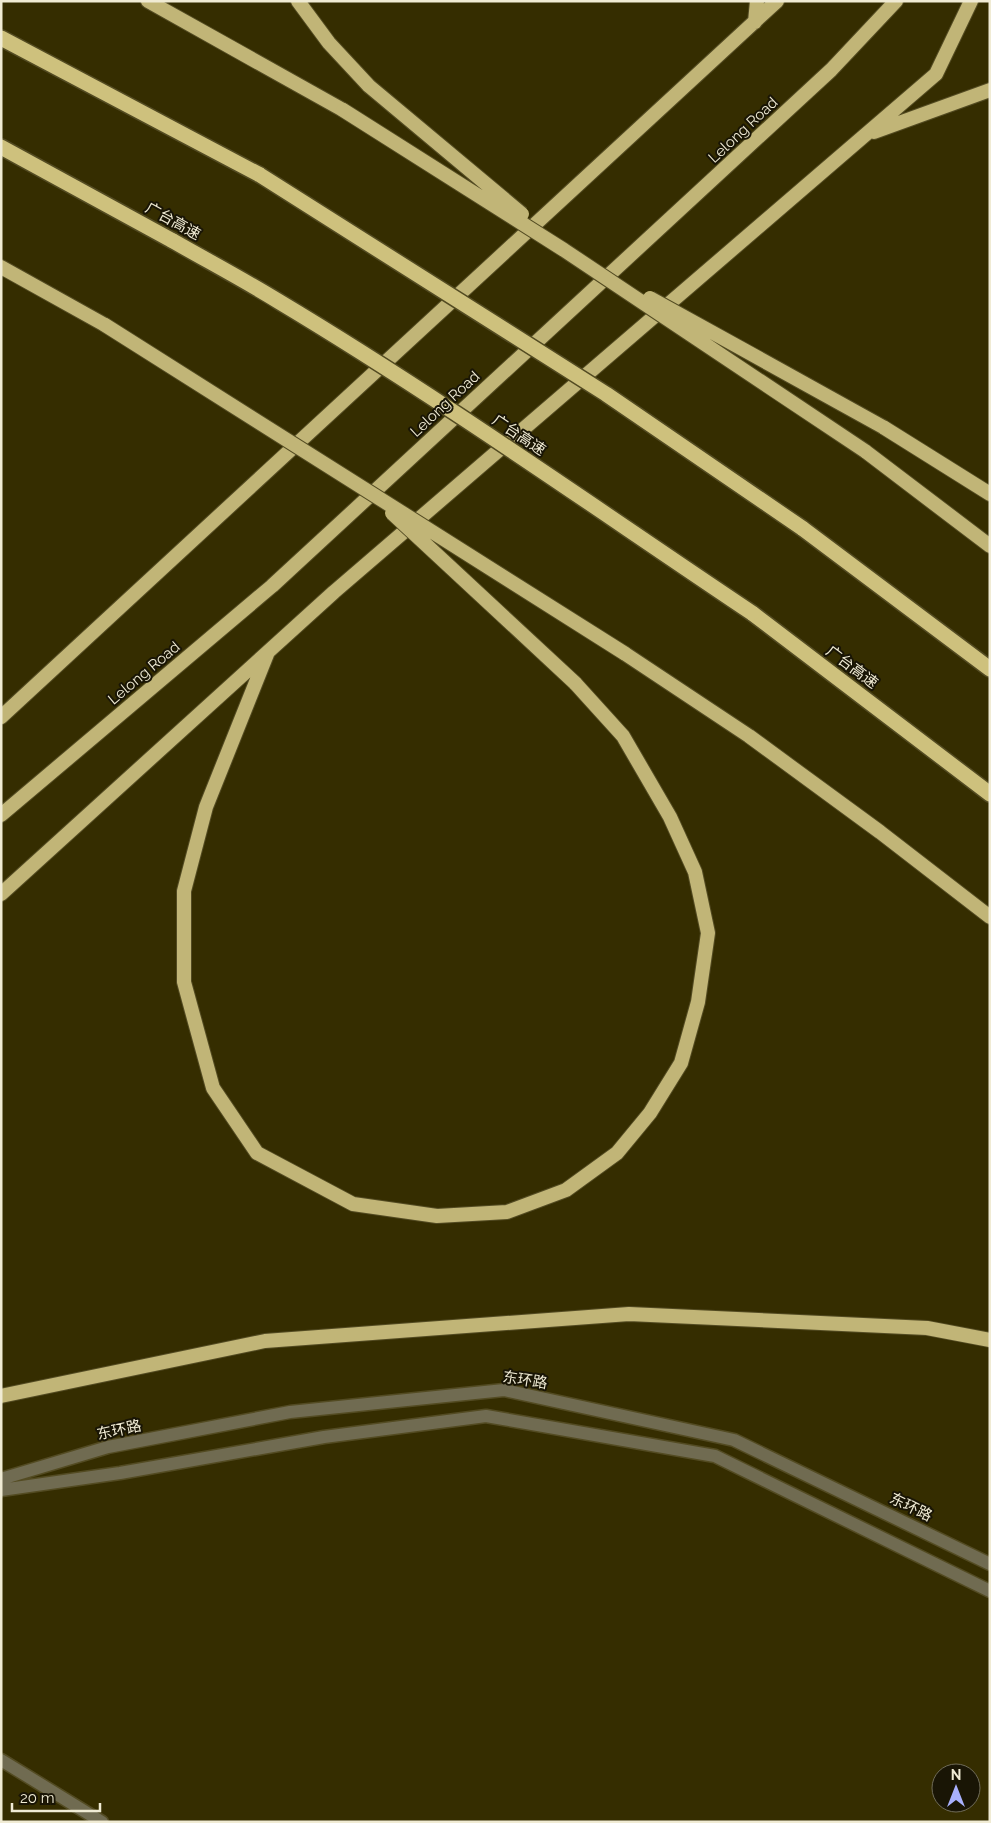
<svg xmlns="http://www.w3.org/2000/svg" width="991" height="1823" font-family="Raleway,'Noto Sans SC',sans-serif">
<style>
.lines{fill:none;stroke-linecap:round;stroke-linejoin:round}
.service-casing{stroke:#534b22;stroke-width:15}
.trunk-casing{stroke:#534b22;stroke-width:16}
.motorway-casing{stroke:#534b22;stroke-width:18}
.service{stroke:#706b51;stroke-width:12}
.trunk{stroke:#c1b577;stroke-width:14}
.motorway{stroke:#cec17d;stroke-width:15}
.trunk-bridge-casing{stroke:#534b22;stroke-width:16;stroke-linecap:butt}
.motorway-bridge-casing{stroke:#534b22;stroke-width:18;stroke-linecap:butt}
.trunk-bridge{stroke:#c1b577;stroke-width:14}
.motorway-bridge{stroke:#cec17d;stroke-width:15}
.labels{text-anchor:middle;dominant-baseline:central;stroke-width:4;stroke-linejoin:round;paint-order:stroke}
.street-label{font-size:15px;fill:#f0ebd4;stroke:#191505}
</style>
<rect width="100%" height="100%" fill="#352d00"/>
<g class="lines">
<defs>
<path id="service" d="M 1,1479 L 108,1447 L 290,1412 L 504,1390 L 734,1440 L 990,1564
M 1,1490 L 120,1473 L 324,1437 L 486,1416 L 715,1456 L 990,1591
M 1,1760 L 102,1822"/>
<path id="trunk" d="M 148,1 L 343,110
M 298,1 L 329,43 L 369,86
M 755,22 L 757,1
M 874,132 L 990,90
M 1,267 L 105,325
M 883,427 L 990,494
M 865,451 L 990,546
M 268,652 L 206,807 L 184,891 L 184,982 L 213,1088 L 257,1153 L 353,1204 L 437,1216 L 507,1212 L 566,1190 L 617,1153 L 650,1113 L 681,1063 L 698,1002 L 708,933 L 695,872 L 670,817 L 623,736 L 575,683
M 624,653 L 749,736 L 880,832 L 990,917
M 1,717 L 777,1
M 1,815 L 272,586 L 831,70 L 896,1
M 1,894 L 334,592 L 936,74 L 971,1
M 1,1396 L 265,1341 L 629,1314 L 927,1328 L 990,1340"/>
<path id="motorway" d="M 1,38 L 260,175
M 1,147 L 173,241
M 802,528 L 990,669
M 752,613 L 990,794"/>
</defs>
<use href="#service" class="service-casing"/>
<use href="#trunk" class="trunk-casing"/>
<use href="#motorway" class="motorway-casing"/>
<use href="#service" class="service"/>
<use href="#trunk" class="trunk"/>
<use href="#motorway" class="motorway"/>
<defs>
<path id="trunk-bridge" d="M 369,86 L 522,214
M 343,110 L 564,250 L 865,451
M 650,298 L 883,427
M 105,325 L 624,653
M 392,513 L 575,683"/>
<path id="motorway-bridge" d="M 260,175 L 606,394 L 802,528
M 173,241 C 208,261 244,280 278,301 C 440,398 595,508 752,613"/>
</defs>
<use href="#trunk-bridge" class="trunk-bridge-casing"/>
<use href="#motorway-bridge" class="motorway-bridge-casing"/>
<use href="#trunk-bridge" class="trunk-bridge"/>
<use href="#motorway-bridge" class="motorway-bridge"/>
</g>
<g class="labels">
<g class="street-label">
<text transform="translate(743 130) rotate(-43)">Lelong Road</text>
<text transform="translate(173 221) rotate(29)">广台高速</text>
<text transform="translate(445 404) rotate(-43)">Lelong Road</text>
<text transform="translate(519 435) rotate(34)">广台高速</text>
<text transform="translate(852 667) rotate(37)">广台高速</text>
<text transform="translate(144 673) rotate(-40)">Lelong Road</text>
<text transform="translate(525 1380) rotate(9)">东环路</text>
<text transform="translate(119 1430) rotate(-12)">东环路</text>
<text transform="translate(911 1507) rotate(26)">东环路</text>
</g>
</g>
<rect width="991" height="1823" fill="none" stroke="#f0ebd4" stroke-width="5"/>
<g transform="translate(956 1788)"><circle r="24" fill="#191505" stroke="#6f6b58"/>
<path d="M0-4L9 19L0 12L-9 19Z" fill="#a8b0fc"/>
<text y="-8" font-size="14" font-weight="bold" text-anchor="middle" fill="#f0ebd4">N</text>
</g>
<path d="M12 1803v8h88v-8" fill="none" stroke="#f0ebd4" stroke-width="2.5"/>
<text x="20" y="1803" font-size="15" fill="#f0ebd4" stroke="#191505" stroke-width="4" paint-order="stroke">20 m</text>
</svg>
